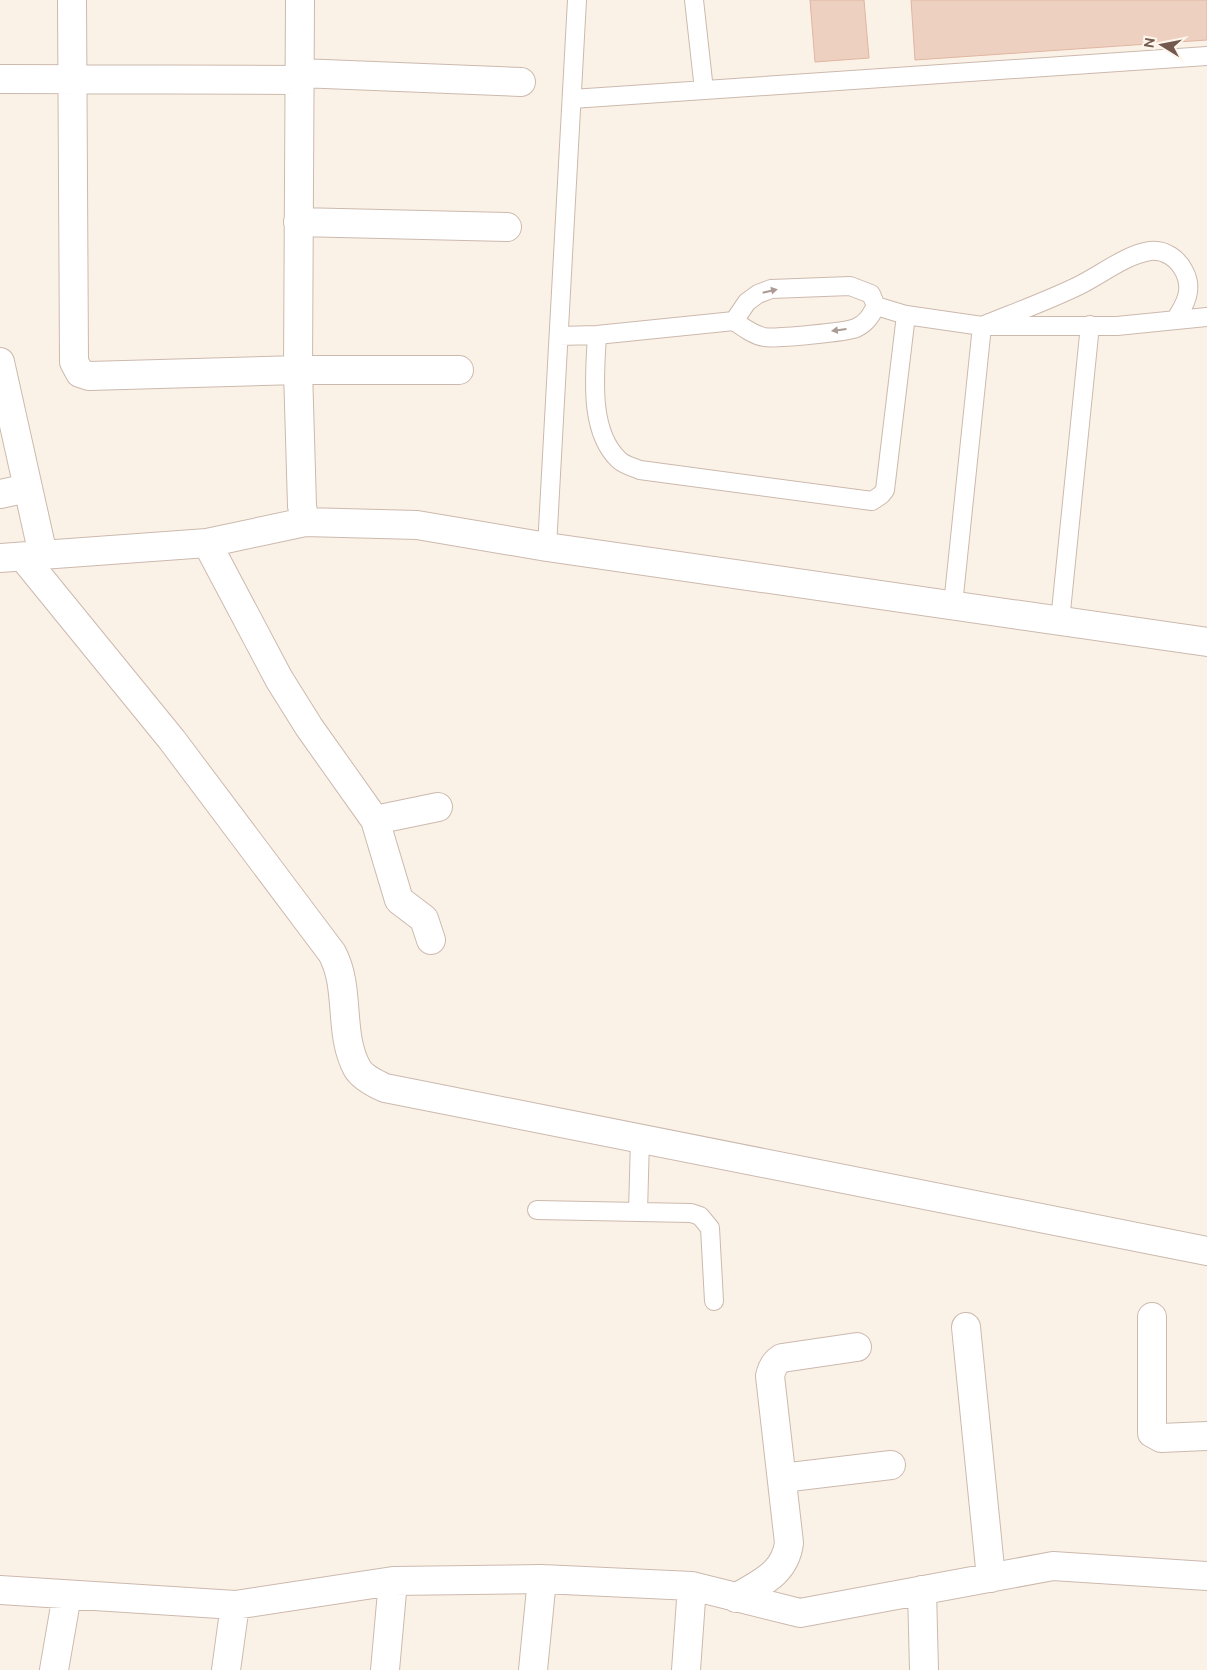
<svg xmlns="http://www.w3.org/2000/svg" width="1207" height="1670" font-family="Ubuntu,sans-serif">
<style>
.building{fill:#eed0c1;stroke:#e0b5a2}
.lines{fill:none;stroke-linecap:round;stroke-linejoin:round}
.lane-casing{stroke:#ccb9ae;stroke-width:20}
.street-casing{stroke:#ccb9ae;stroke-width:30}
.lane{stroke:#fff;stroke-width:18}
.street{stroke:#fff;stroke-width:28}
.oneway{fill:#ab9b94}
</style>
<rect width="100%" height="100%" fill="#fbf2e7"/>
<path class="building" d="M 810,0 L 864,0 L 869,58 L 815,62 Z
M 911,0 L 1207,0 L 1207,40 L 915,60 Z"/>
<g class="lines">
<defs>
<path id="lane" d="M 694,0 L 704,90
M 572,99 L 1207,56
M 734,321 L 747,302 L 758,294 L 771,289 L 850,286 L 871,294 L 876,306 L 906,315 L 982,326 L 1117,326 L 1207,317
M 597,335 C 595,373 588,431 619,460 C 624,465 633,467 640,470 L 872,501 L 881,495 L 885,490 L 906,315
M 559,336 L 597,335 L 734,321 C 743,327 753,335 764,337 C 775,339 847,332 856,328 C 867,323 871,315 876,306
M 547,547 L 577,0
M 953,605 L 982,326 C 1014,313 1047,301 1078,286 C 1099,276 1127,254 1150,251 C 1165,249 1178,259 1184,271 C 1194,289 1185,305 1175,320
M 1060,621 L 1090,325
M 537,1210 L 691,1213 L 700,1216 L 710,1228 L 714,1301
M 638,1212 L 640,1139"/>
<path id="street" d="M 72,0 L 74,362 L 80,373 L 89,376 L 298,370 L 459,370
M 300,0 L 298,370 L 302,506 L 305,522
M 300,73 L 521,82
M 0,79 L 300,80
M 298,222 L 507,227
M 0,362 L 43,555
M 0,494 L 28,488
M 207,543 L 279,679 L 309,727 L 375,820 L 399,900 L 424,919 L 431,940
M 23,557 L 172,740 L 332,953 C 351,988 338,1033 357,1068 C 362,1077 376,1084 385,1088 L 1207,1251
M 0,558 L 207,543 L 305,522 L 417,525 L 547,547 L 1207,642
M 375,820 L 438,807
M 1152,1317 L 1152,1433 L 1161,1438 L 1207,1436
M 966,1327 L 991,1578
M 782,1478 L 891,1465
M 0,1590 L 235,1605 L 393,1581 L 542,1579 L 692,1586 L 800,1613 L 1053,1566 L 1207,1576
M 922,1590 L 924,1670
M 736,1598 C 760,1583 785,1574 789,1543 L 770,1376 C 772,1367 775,1362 782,1358 L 857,1347
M 54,1670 L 67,1595
M 226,1670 L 235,1605
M 385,1670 L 393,1581
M 533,1670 L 542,1579
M 686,1670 L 692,1586"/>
</defs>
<use href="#lane" class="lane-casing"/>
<use href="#street" class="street-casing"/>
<use href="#lane" class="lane"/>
<use href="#street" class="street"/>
</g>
<defs><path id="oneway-solid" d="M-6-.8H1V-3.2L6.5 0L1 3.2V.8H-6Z" transform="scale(1.25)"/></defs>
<g class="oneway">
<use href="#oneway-solid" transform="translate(770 291) rotate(-13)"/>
<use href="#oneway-solid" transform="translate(839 330) rotate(173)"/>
</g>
<g transform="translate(1162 45) rotate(280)" stroke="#fef6ed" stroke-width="4" paint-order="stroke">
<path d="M0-4L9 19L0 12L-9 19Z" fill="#73584d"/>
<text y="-8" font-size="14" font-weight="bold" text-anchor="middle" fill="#73584d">N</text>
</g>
</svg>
